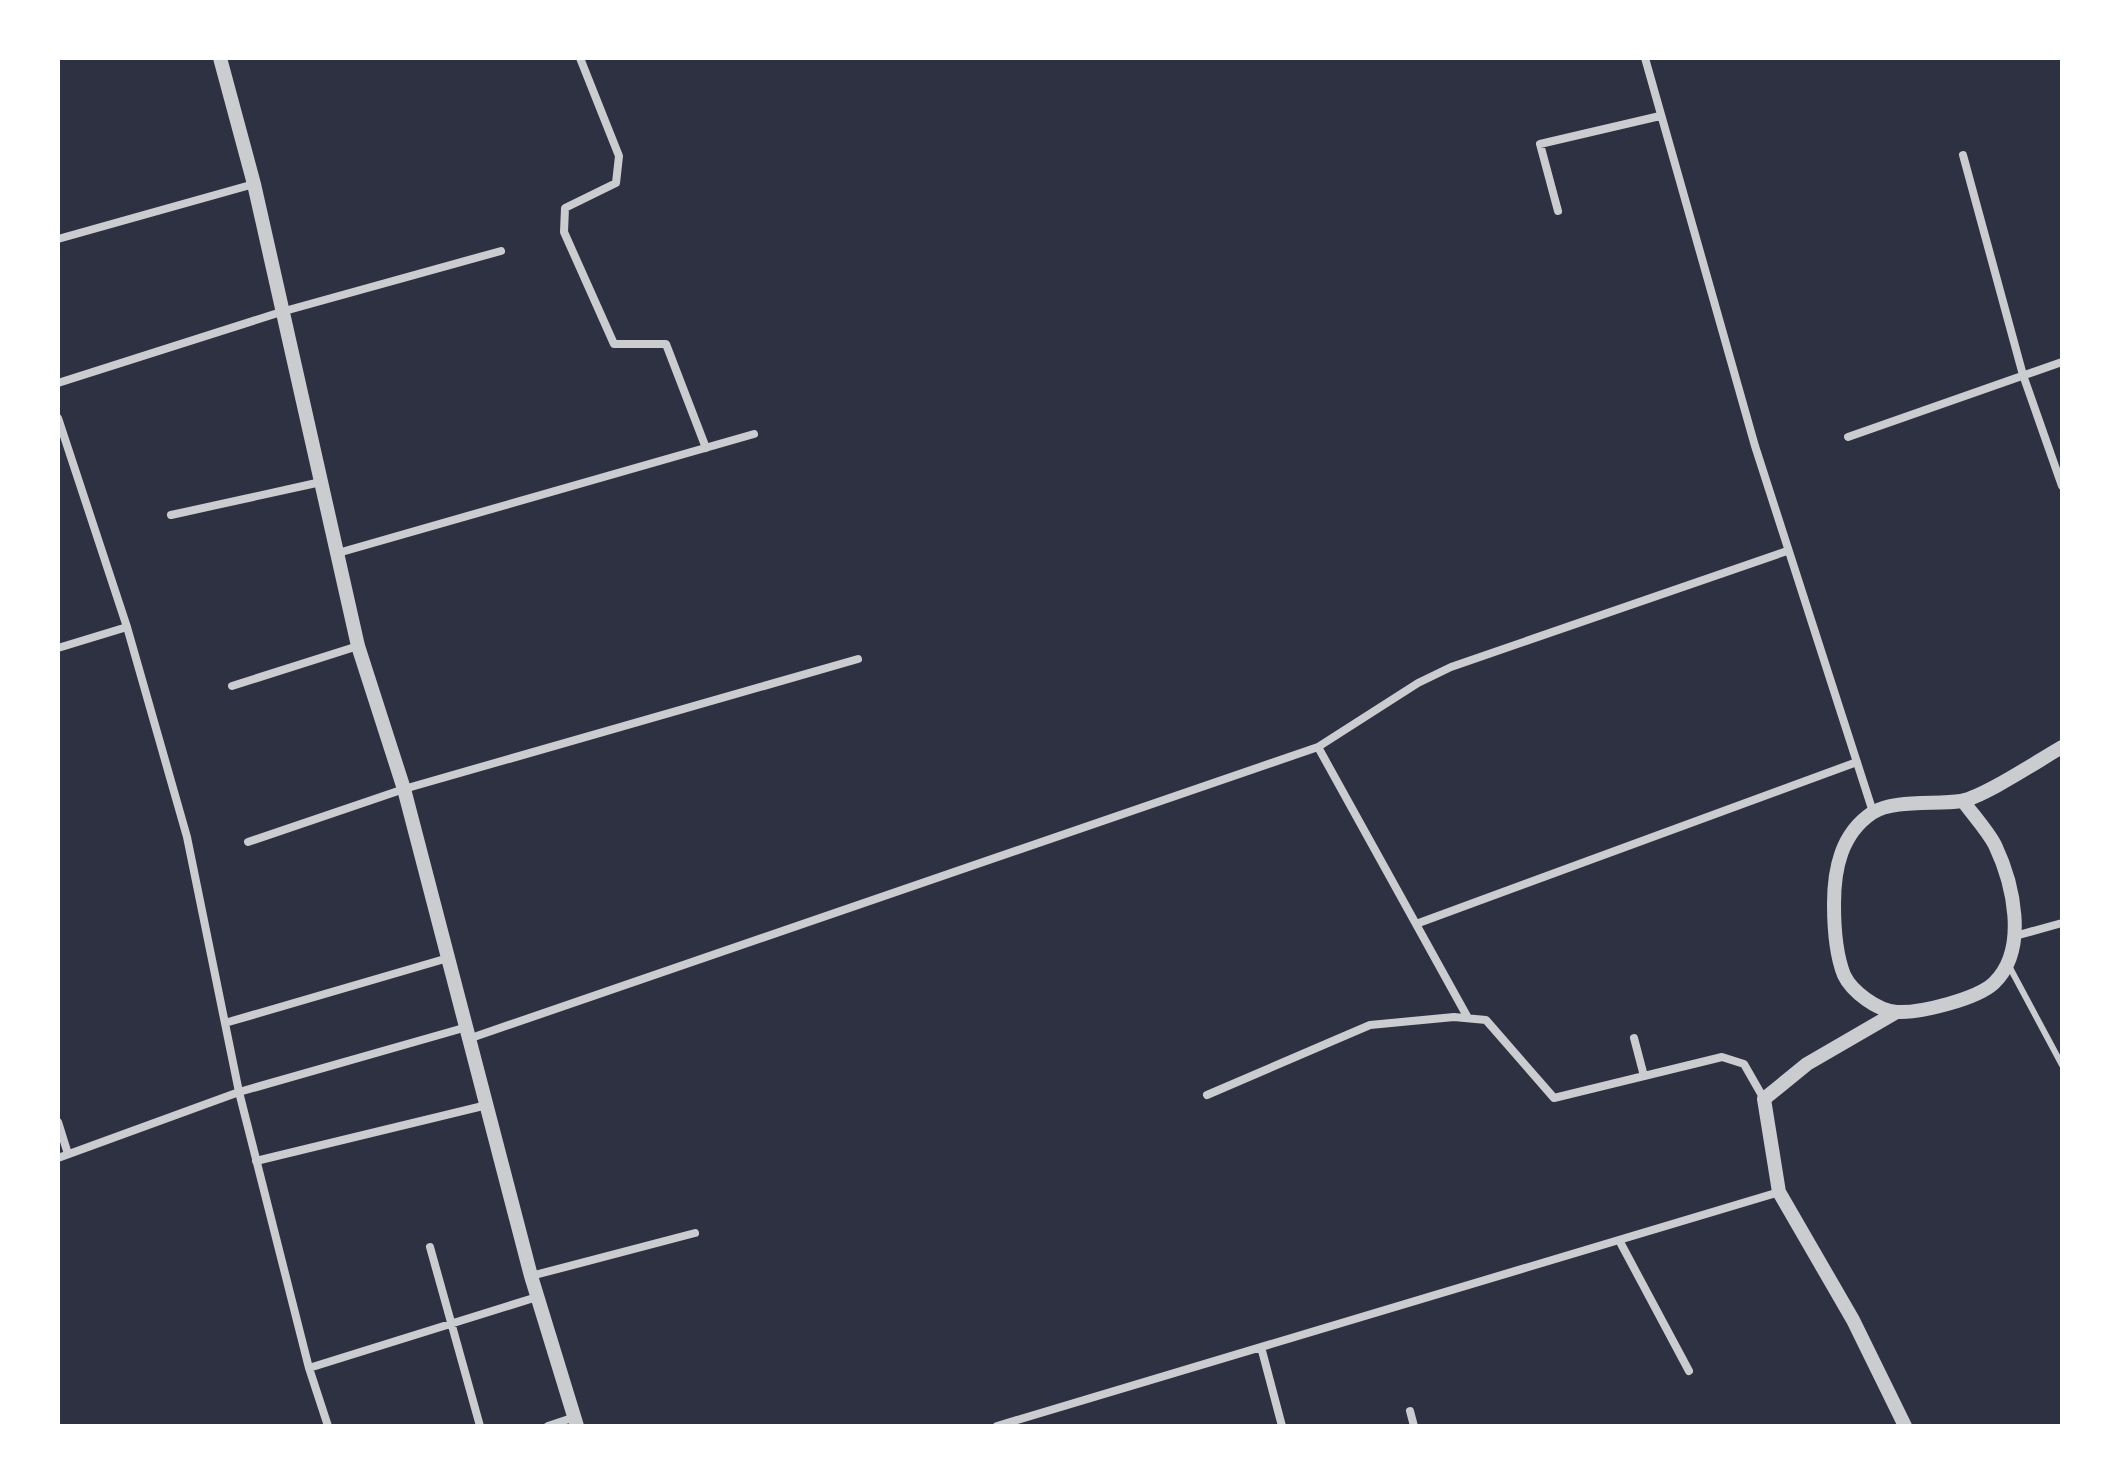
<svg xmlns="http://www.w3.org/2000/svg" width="2120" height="1484" font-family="Montserrat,sans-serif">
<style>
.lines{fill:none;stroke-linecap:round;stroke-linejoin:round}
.service{stroke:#caccd0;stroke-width:6}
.minor{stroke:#caccd0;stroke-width:8}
.tertiary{stroke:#caccd0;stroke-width:14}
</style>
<rect width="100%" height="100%" fill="#2d3142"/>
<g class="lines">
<path class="service" d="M 2009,966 L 2062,1065"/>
<path class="minor" d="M 580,58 L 619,156 L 616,183 L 565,208 L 564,232 L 614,344 L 666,344 L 706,448
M 1645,58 L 1755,446 L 1873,812
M 1963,155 L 2023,375 L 2062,486
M 1558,211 L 1540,144 L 1660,116
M 58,239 L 254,184
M 58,383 L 281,312 L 501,251
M 58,418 L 127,627 L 187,837 L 239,1092 L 309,1368 L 328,1426
M 1848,437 L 2062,362
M 171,515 L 321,482
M 338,553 L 754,434
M 58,648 L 127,627
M 232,686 L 358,646
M 1318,747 L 1468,1018
M 248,842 L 404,789 L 858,659
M 1416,924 L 1857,762
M 2015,936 L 2062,923
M 225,1023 L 448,958
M 471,1038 L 1318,747 L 1418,683 L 1451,667 L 1787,551
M 1634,1038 L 1644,1076
M 1207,1095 L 1370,1025 L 1454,1017 L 1486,1020 L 1554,1098 L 1722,1057 L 1744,1064 L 1764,1099
M 58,1122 L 68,1154
M 58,1158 L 239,1092 L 467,1027
M 256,1161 L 487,1105
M 1619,1240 L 1689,1371
M 430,1247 L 480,1426
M 531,1276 L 695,1233
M 1261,1347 L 1282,1426
M 309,1368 L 537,1297
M 1410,1411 L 1414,1426
M 548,1426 L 575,1417
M 997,1426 L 1779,1192"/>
<path class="tertiary" d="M 220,58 L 254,184 L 358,646 L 404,789 L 531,1276 L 577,1426
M 1963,801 C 1973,815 1987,830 1995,845 C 2013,883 2029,949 1994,983 C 1977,999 1921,1013 1897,1012 C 1878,1011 1852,992 1844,975 C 1836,955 1834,925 1834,904 C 1834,869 1841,834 1872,813 C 1893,799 1936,805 1961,801 C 1984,797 2039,760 2062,747
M 1895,1013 L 1807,1064 L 1764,1099 L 1779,1192 L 1853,1320 L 1905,1426"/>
</g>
<rect width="2120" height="1484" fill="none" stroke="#ffffff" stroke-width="120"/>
</svg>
